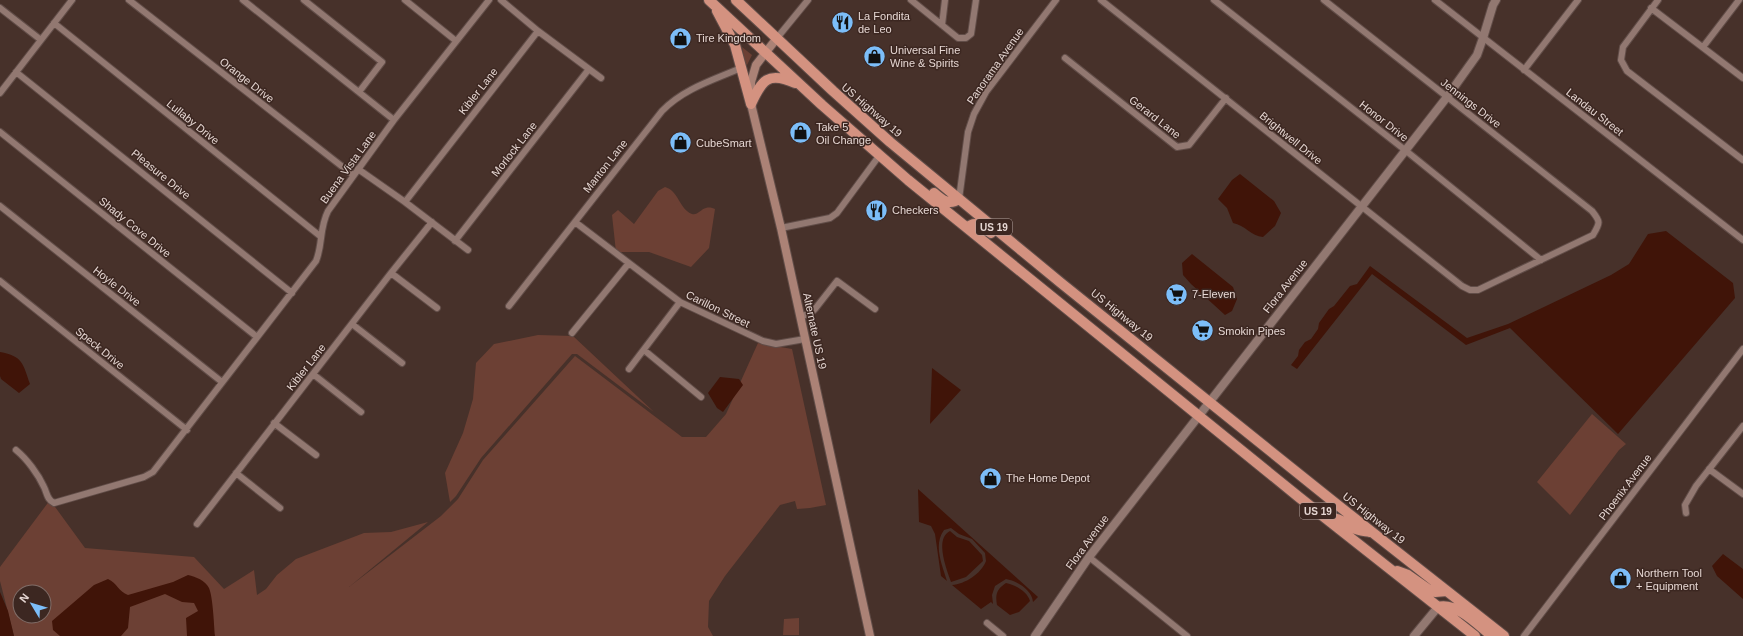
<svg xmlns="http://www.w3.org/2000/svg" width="1743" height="636" font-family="Helvetica,sans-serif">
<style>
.green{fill:#6c4034;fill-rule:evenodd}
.water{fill:#401408}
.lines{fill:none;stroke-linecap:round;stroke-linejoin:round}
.minor-casing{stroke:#614d48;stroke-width:8}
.tertiary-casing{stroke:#614d48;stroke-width:10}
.secondary-casing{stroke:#614d48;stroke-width:10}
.trunk-casing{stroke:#614d48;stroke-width:12}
.minor{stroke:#927871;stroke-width:6}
.tertiary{stroke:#927871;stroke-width:8}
.secondary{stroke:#ab8276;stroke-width:8}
.trunk{stroke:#d49280;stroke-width:10}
.labels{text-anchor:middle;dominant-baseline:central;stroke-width:3;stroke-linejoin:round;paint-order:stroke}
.shield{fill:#3c2721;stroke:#b2a29d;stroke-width:1}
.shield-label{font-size:10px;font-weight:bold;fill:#e5d6d2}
.poi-label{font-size:11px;fill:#e5d6d2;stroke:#3c2721;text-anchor:start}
.street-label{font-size:11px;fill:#e5d6d2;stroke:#3c2721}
</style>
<rect width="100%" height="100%" fill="#47312a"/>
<path class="green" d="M 742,47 L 752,55 L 747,65 L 745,63 Z
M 665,187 C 679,191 679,209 692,214 C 697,216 701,209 706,208 C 709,207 713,208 715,209 L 709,248 L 691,267 L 649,252 L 616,252 L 612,215 L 618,210 L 634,224 L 658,191 Z
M 538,335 L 573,336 L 654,412 L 577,354 L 572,354 L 481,458 L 456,496 L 450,502 L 445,473 L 463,433 L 473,399 L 476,363 L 494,344 Z
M 758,343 L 792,349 L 826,505 L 810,508 L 797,509 L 795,501 L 780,505 L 725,576 L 709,601 L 708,627 L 713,636 L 14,636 L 0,581 L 0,567 L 50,500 L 85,548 L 194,557 L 224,589 L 254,570 L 257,595 L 266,589 L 277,575 L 296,559 L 364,533 L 391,532 L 428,522 L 349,587 L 441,516 L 458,499 L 483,460 L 575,356 L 682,437 L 706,437 L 726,414 ZM 20,592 L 44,592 L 44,616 L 20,616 Z
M 1592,414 L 1626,444 L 1619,450 L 1570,515 L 1537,482 Z
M 799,618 L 799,635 L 783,635 L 784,619 Z"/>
<path class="water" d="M 1240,174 L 1274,201 L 1281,213 L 1275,226 L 1263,237 C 1251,236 1245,225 1233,223 L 1227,208 L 1218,199 L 1232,180 Z
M 1666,231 L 1733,283 L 1735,298 L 1618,434 L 1510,328 L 1466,345 L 1372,274 L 1297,369 L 1291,365 L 1298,356 L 1299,350 L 1305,342 L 1311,339 L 1318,329 L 1319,323 L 1329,309 L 1334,306 L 1350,286 L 1357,284 L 1370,266 L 1467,338 L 1508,324 L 1611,275 L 1629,264 L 1648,234 Z
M 1192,254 L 1233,287 L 1237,299 L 1232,311 L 1225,315 L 1191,284 L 1183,275 L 1182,263 Z
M 0,352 C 23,356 23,364 30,384 L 19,393 L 1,379 L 0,376 Z
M 932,368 L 961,390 L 930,424 Z
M 720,377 L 739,379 L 743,385 L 723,412 L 717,408 L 708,393 Z
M 918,489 L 1038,597 L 1033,602 C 1032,590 1017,581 1006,579 L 995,586 L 992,595 L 993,604 L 991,602 L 981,609 L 952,585 C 965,584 981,574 986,561 L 985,553 L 972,539 L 959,534 L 951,528 L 944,530 C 933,545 942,565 947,581 L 941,576 L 935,534 L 931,526 L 919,522 Z
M 950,531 L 957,537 L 969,541 L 982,555 L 983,561 L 966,577 L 951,582 C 947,570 934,539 950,531 Z
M 1723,554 L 1743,569 L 1743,599 L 1717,576 L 1712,566 Z
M 188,575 C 196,577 205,580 209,588 C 213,597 214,625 215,636 L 187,636 L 186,618 L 198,611 L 194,603 L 182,602 L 165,594 L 130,607 L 128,628 L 121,636 L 60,636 L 53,630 L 52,621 L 94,585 L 108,579 C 117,583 119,592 128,595 L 173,582 Z
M 1006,583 C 1015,585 1027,591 1030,601 L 1019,612 L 1010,615 L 997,605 C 995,594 997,589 1006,583 Z
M 0,592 L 8,611 L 14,636 L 0,636 Z"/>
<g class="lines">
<defs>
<path id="minor" d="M 129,0 L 353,175
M 243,0 L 394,120
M 304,0 L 382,62 L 359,92
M 405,0 L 456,41
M 501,0 L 538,31 L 601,78
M 911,0 L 958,38 L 966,38 L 971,34 L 976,0
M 1101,0 L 1462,286 L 1470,290 L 1478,290 L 1593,235 C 1600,223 1601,222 1592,211 L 1324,0
M 1214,0 L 1405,150 L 1541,260
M 1435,0 L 1743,240
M 1658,0 L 1623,47 L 1621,60 L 1627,71 L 1743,160
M 0,8 L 41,40
M 1651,8 L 1743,78
M 54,23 L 320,236
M 942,25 L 945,0
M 777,38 L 808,0
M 1703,47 L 1739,0
M 1065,58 L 1177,147 L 1189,145 L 1226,98
M 1524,70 L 1578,0
M 16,72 L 292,293
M 0,93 L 72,0
M 0,132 L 257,337
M 358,169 L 405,202 L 468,250
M 959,199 L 968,132 L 974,114 L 986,92 L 1056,0
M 405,202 L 538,31
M 0,206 L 222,382
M 575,222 L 680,302 L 763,341 L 776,344 L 805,339
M 781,228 L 830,218 L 837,213 L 879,156
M 455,241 L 589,69
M 391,273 L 437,308
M 0,281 L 187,430
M 509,306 L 662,111 C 683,89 713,80 741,68
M 801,316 L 810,314 L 815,309 L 837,281 L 875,309
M 352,324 L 402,363
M 572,333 L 629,263
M 644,350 L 701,397
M 629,369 L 680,302
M 313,374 L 361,412
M 274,423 L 316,455
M 16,450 C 27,459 38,474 44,487 C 47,493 47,500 54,503 L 144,477 L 153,472 L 316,261 C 323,244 319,229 328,211 L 394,120 L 489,0
M 1709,469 L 1743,494
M 236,473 L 280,508
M 1686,513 L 1685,505 L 1696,486 L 1743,426
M 197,524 L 391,273 L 432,222
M 1089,557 L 1187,636
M 987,623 L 1003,636
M 1524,636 L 1743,349"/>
<path id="tertiary" d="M 1035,636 L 1089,557 L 1447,97 L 1477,55 L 1483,38 L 1493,5 L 1496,0
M 1414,636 L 1438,607"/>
<path id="secondary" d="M 777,38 L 756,65 L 751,82 L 751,104 L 781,228 L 870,636"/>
<path id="trunk" d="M 709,0 L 822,105 L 908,180 L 1300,498 L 1475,636
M 736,0 L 833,91 L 890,142 L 1061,283 L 1330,499 L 1504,636
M 717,11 L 735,45 L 751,104
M 751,104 C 762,80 768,71 795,83
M 934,193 C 942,200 949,206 959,199
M 967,228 C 976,219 983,227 991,233
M 1327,519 C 1341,517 1342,522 1354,528 C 1358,531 1365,531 1370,532
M 1397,571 L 1408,575 L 1428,589 L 1435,592 L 1447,591
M 1438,607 C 1457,602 1478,625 1492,636"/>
</defs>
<use href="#minor" class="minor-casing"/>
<use href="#tertiary" class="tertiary-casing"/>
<use href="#secondary" class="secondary-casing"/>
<use href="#trunk" class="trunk-casing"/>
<use href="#minor" class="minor"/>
<use href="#tertiary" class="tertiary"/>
<use href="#secondary" class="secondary"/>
<use href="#trunk" class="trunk"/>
</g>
<defs>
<symbol id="restaurant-disc" viewBox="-11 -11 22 22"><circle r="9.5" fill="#7cbef9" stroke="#3c2721"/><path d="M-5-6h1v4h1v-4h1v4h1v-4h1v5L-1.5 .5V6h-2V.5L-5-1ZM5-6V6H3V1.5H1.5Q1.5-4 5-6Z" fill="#111"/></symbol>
<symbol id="shop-disc" viewBox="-11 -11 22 22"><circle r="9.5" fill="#7cbef9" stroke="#3c2721"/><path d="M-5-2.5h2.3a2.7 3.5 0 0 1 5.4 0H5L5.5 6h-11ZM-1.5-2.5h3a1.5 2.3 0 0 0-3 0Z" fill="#111"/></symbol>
<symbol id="supermarket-disc" viewBox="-11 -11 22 22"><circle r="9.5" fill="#7cbef9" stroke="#3c2721"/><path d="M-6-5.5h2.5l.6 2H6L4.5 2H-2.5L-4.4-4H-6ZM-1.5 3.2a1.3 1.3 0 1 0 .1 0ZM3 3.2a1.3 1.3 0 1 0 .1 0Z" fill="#111"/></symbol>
</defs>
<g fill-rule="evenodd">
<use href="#restaurant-disc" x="830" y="10" width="25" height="25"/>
<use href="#shop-disc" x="668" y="26" width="25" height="25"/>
<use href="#shop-disc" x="862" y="44" width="25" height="25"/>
<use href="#shop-disc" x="788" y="120" width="25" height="25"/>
<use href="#shop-disc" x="668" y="130" width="25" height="25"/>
<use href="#restaurant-disc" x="864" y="198" width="25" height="25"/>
<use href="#supermarket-disc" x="1164" y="282" width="25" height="25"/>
<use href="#supermarket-disc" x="1190" y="318" width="25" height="25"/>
<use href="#shop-disc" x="978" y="466" width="25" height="25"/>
<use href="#shop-disc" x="1608" y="566" width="25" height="25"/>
</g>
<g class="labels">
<g class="shield">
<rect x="976" y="219" width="36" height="16" rx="3"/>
<rect x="1300" y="503" width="36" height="16" rx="3"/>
</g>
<g class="shield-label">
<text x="994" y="227">US 19</text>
<text x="1318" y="511">US 19</text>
</g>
<g class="poi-label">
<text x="858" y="16">La Fondita<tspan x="858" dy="13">de Leo</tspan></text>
<text x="696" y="38">Tire Kingdom</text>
<text x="890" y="50">Universal Fine<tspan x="890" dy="13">Wine &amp; Spirits</tspan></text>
<text x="816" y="127">Take 5<tspan x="816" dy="13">Oil Change</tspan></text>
<text x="696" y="143">CubeSmart</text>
<text x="892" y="210">Checkers</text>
<text x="1192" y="294">7-Eleven</text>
<text x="1218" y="331">Smokin Pipes</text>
<text x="1006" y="478">The Home Depot</text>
<text x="1636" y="573">Northern Tool<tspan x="1636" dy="13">+ Equipment</tspan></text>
</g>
<g class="street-label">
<text transform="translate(995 66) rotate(-55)">Panorama Avenue</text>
<text transform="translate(247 80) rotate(38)">Orange Drive</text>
<text transform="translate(478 91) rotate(-52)">Kibler Lane</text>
<text transform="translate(1471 103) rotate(38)">Jennings Drive</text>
<text transform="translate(872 110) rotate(41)">US Highway 19</text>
<text transform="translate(1595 112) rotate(38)">Landau Street</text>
<text transform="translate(1155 117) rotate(38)">Gerard Lane</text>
<text transform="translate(1384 121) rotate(38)">Honor Drive</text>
<text transform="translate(193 122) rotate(39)">Lullaby Drive</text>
<text transform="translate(1291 138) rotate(39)">Brightwell Drive</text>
<text transform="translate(514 149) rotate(-52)">Morlock Lane</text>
<text transform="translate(605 166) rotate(-52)">Manton Lane</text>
<text transform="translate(348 167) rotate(-54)">Buena Vista Lane</text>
<text transform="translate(161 174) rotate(39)">Pleasure Drive</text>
<text transform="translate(135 227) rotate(39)">Shady Cove Drive</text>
<text transform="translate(117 286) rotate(38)">Hoyle Drive</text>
<text transform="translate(1285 286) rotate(-52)">Flora Avenue</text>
<text transform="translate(718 309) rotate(26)">Carillon Street</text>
<text transform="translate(1122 315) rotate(39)">US Highway 19</text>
<text transform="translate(815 331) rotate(78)">Alternate US 19</text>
<text transform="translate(100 348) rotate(39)">Speck Drive</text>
<text transform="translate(306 367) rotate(-52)">Kibler Lane</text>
<text transform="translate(1625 487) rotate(-53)">Phoenix Avenue</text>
<text transform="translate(1374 518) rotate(38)">US Highway 19</text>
<text transform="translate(1087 542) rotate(-54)">Flora Avenue</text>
</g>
</g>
<g transform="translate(32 604) rotate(308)"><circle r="19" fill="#3c2721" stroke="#806d68"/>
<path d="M0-3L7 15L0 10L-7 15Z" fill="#7cbef9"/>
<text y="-6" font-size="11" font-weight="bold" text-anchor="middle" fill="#e5d6d2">N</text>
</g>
</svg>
